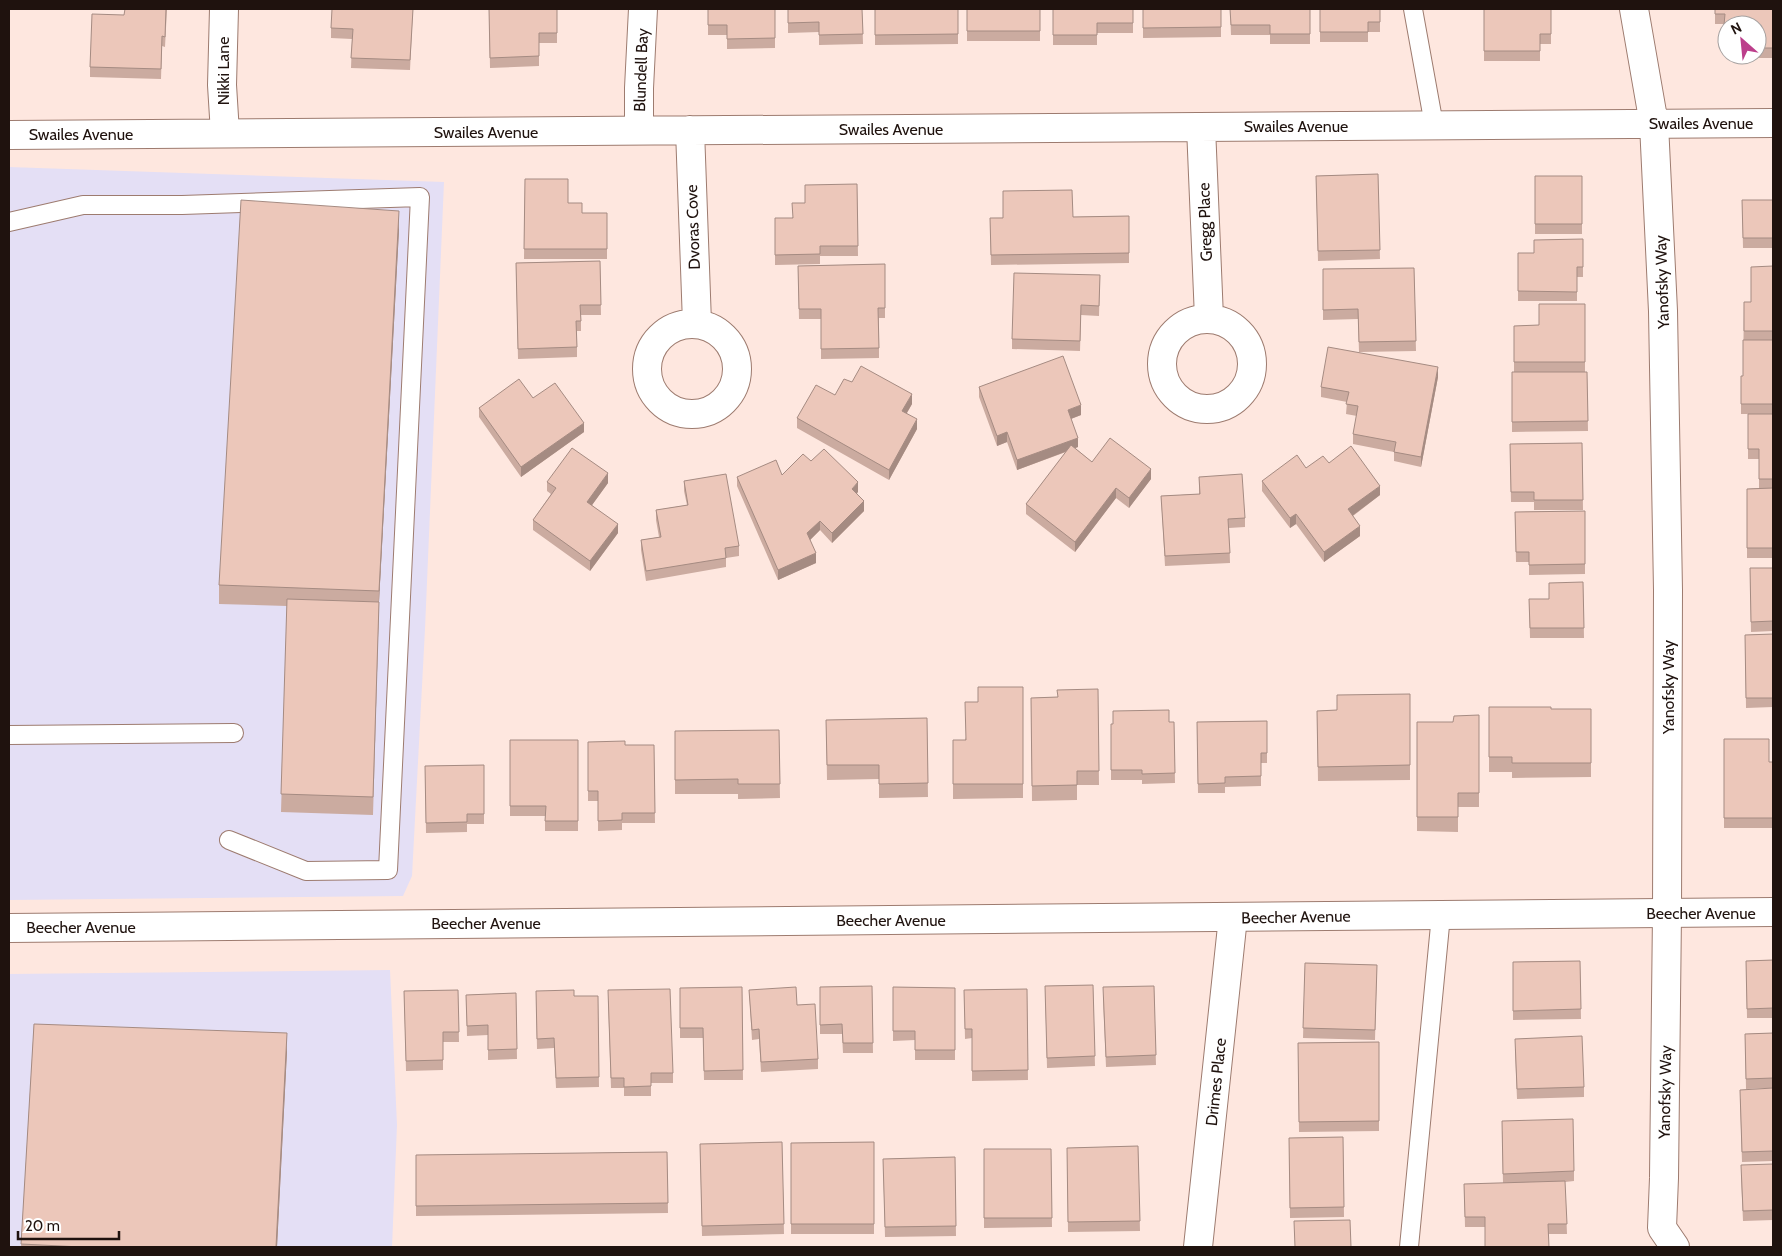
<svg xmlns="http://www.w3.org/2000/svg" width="1782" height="1256" font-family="Cabin,sans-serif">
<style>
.commercial{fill:#e4dff5}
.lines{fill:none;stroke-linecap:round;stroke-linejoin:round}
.lane-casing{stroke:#9d7b6f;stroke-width:20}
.street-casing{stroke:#9d7b6f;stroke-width:30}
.secondary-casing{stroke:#9d7b6f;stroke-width:30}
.lane{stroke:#fff;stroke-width:18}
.street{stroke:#fff;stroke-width:28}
.secondary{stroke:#fff;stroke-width:28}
.wall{fill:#cbaba0}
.shaded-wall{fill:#a58b82}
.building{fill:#ecc7ba;stroke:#a58b82}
.labels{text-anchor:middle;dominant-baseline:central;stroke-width:4.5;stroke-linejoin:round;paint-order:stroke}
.street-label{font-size:16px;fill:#1f120e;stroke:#fff}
</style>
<rect width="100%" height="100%" fill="#fee7df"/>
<path class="commercial" d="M 9,167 L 444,182 L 425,629 L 412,876 L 403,896 L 9,900 Z
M 390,970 L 397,1125 L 392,1247 L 9,1247 L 9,974 Z"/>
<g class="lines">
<defs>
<path id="lane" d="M 1413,9 L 1434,125
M 9,222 L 83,205 L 182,205 L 420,197 L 388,870 L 306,871 L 229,840
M 9,735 L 234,733
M 1409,1247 L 1441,915"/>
<path id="street" d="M 224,9 L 222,85 L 225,133
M 1634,9 L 1654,124 L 1663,311 L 1668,590 L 1667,913 L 1664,1178 L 1662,1228 L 1675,1247
M 1201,127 L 1209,318
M 639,130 L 639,88 L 643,9
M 690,130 L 697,323
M 9,135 L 1773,123
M1162 364a45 45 0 1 1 90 0a45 45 0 1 1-90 0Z
M647 369a45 45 0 1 1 90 0a45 45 0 1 1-90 0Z
M 1198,1247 L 1233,917"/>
<path id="secondary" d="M 9,928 L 1773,912"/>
</defs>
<use href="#lane" class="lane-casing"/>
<use href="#street" class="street-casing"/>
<use href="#secondary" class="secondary-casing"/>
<use href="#lane" class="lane"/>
<use href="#street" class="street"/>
<use href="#secondary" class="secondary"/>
</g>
<path class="wall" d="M 167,9 L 165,47 L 162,46 L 161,79 L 90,77 L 90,67 L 124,15 Z
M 413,9 L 410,70 L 351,68 L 352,39 L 331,38 L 331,28 Z
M 489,9 L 557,9 L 557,43 L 539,43 L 539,66 L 490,68 Z
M 708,9 L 775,9 L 775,48 L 727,49 L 727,35 L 708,35 Z
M 788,9 L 862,9 L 863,44 L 819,45 L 819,32 L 788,33 Z
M 875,9 L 958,9 L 958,44 L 875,45 Z
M 967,9 L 1040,9 L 1040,41 L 967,41 Z
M 1053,9 L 1133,9 L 1133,33 L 1097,33 L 1097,45 L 1053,45 Z
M 1143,9 L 1221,9 L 1221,37 L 1143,38 Z
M 1230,9 L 1310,9 L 1310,44 L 1270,44 L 1270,35 L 1231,35 Z
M 1320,9 L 1380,9 L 1380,32 L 1368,32 L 1368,42 L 1320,42 Z
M 1484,9 L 1551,9 L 1551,44 L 1540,44 L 1540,61 L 1484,61 Z
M 1715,9 L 1773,9 L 1773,58 L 1738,58 L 1738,55 L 1757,55 L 1757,25 L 1727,25 L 1727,34 L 1724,34 L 1724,24 L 1715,24 Z
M 1378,174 L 1380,259 L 1318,261 L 1316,176 Z
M 1535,176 L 1582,176 L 1582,234 L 1535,234 Z
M 525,179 L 568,203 L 582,213 L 607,213 L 607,259 L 524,259 Z
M 857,184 L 858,256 L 820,256 L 820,264 L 775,265 L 775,218 L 792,218 L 805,203 Z
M 1742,200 L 1773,200 L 1773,248 L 1743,248 Z
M 1129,216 L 1129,263 L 991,265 L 990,218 Z
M 399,230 L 379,602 L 373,815 L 281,812 L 287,606 L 219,604 L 219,585 Z
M 1583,239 L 1583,277 L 1577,277 L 1577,301 L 1518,301 L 1518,253 L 1534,253 Z
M 600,261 L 601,315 L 581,315 L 581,331 L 577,331 L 577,357 L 518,359 L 516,263 Z
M 885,264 L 885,318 L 879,318 L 879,358 L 821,359 L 821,319 L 799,319 L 798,266 Z
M 1773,266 L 1773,558 L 1747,558 L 1747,489 L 1759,488 L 1759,459 L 1748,459 L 1748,414 L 1741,414 L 1741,376 L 1743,376 L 1744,302 L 1751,302 Z
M 1414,268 L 1416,351 L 1359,352 L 1358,319 L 1323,320 L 1323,269 Z
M 1100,275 L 1099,316 L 1081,315 L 1080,351 L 1012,349 L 1012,339 Z
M 1585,304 L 1585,372 L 1514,372 L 1514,326 L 1539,325 Z
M 1512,372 L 1587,372 L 1588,431 L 1512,432 Z
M 1438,377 L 1421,467 L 1394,461 L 1394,452 L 1353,444 L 1353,434 L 1357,416 L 1346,414 L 1347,402 L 1321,397 L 1321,387 Z
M 852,382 L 912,404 L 907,413 L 917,429 L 889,480 L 797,428 L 797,418 L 835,395 Z
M 979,387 L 1081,415 L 1071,419 L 1078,447 L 1075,448 L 1092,462 L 1151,479 L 1129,508 L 1116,498 L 1075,552 L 1026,514 L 1026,504 L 1066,452 L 1017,470 L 1007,442 L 997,446 L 979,397 Z
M 479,408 L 584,432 L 521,477 L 479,417 Z
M 1582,443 L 1583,510 L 1534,510 L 1534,502 L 1511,502 L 1510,444 Z
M 811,461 L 858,492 L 857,493 L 864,511 L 832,543 L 820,530 L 810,540 L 816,563 L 778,580 L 737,486 L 737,477 L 782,475 Z
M 1329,463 L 1380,495 L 1353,516 L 1360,536 L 1324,562 L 1296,524 L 1290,528 L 1262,491 L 1262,481 L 1306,468 Z
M 1199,477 L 1245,518 L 1245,527 L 1229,528 L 1230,563 L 1165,566 L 1161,496 L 1199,494 Z
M 684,481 L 739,546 L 739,556 L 726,558 L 726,567 L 646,581 L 641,550 L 641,540 L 659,537 L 656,520 L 656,510 L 687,505 L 684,491 Z
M 547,482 L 608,483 L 592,505 L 618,533 L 590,571 L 533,530 L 533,520 L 551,494 L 547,491 Z
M 1585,511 L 1585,574 L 1529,575 L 1529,562 L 1516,562 L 1515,512 Z
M 1750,568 L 1773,568 L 1773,631 L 1751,632 Z
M 1583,582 L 1584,638 L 1530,638 L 1529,599 L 1549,599 Z
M 1773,634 L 1773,707 L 1746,708 L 1745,635 Z
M 1023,687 L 1023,798 L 953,799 L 953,740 L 965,740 L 978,702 Z
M 1098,689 L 1099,785 L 1077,785 L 1077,800 L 1032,801 L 1031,698 L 1057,697 Z
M 1410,694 L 1410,780 L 1318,781 L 1317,711 L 1337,710 Z
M 1489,707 L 1551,709 L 1591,709 L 1591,777 L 1512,778 L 1512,772 L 1489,772 Z
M 1479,715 L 1479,807 L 1458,807 L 1458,832 L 1417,831 L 1417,722 L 1453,722 Z
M 927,718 L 928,797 L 879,798 L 879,779 L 827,780 L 826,720 Z
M 1267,721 L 1267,763 L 1261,763 L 1261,786 L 1225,787 L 1225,793 L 1198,793 L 1197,722 Z
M 1174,722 L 1175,783 L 1142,784 L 1142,780 L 1111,780 L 1111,724 Z
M 779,730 L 780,798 L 738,799 L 738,794 L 675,794 L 675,731 Z
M 1724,739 L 1769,762 L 1773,762 L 1773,828 L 1724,828 Z
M 510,740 L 578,740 L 578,831 L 545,831 L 545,816 L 510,816 Z
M 588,742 L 625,745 L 654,745 L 655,823 L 622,823 L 622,830 L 598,831 L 598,801 L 588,801 Z
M 484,765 L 484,824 L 467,824 L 467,832 L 426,833 L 425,766 Z
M 1773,960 L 1773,1018 L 1747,1018 L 1746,961 Z
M 1580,961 L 1581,1019 L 1513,1020 L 1513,962 Z
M 1305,963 L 1377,965 L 1375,1040 L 1303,1038 Z
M 1093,985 L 1095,1066 L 1047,1068 L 1045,986 Z
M 872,986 L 873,1053 L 843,1053 L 842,1034 L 820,1034 L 820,987 Z
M 1154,986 L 1156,1065 L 1106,1067 L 1103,997 Z
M 742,987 L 743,1080 L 704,1080 L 703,1038 L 680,1038 L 680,988 Z
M 893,987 L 955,988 L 955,1060 L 915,1060 L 915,1040 L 893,1041 Z
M 1027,989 L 1028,1080 L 972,1081 L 972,1038 L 965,1039 L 964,990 Z
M 458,990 L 459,1042 L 443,1042 L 443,1070 L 406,1071 L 404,991 Z
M 749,990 L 797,1005 L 818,1059 L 818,1069 L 761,1072 L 759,1039 L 752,1040 Z
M 536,991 L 574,996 L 598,996 L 599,1087 L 556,1088 L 554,1048 L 537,1049 Z
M 516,993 L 517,1059 L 488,1060 L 488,1035 L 467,1036 L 466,995 Z
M 608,1000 L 673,1073 L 673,1083 L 651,1083 L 651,1096 L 624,1096 L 624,1088 L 611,1088 Z
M 34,1024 L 287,1051 L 277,1247 L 21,1247 Z
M 1773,1033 L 1773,1088 L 1746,1089 L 1745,1034 Z
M 1379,1042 L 1379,1131 L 1299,1132 L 1298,1043 Z
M 1515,1049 L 1584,1087 L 1584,1097 L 1517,1099 Z
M 1773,1088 L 1773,1161 L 1742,1162 L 1740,1099 Z
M 1502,1131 L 1574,1171 L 1574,1181 L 1565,1182 L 1567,1234 L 1549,1234 L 1485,1227 L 1465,1227 L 1464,1184 L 1503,1183 Z
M 1343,1137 L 1344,1217 L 1290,1218 L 1289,1138 Z
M 782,1142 L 784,1234 L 702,1236 L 700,1144 Z
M 874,1142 L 874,1234 L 791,1234 L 791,1143 Z
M 1138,1146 L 1140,1231 L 1068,1232 L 1067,1148 Z
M 984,1149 L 1051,1149 L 1052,1227 L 984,1228 Z
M 667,1152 L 668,1213 L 416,1216 L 416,1155 Z
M 955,1157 L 956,1236 L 885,1237 L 883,1159 Z
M 1773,1164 L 1773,1220 L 1743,1221 L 1741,1175 Z"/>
<path class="shaded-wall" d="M 399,211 L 399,230 L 379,602 L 373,815 L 379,591 Z
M 1438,367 L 1438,377 L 1421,467 L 1421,457 Z
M 912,394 L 912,404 L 902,421 L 902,411 Z
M 1081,405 L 1081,415 L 1068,420 L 1068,410 Z
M 917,419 L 917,429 L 889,480 L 889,470 Z
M 584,423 L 584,432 L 521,477 L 521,467 Z
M 1007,432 L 1007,442 L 997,446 L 997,436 Z
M 1078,438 L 1078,447 L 1017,470 L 1017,460 Z
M 1151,469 L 1151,479 L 1129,508 L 1129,498 Z
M 608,473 L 608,483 L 587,512 L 587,502 Z
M 858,482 L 858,492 L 852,498 L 852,489 Z
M 1380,486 L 1380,495 L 1348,519 L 1348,509 Z
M 1116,488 L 1116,498 L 1075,552 L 1075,542 Z
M 864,501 L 864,511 L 832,543 L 832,533 Z
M 1296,514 L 1296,524 L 1290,528 L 1290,518 Z
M 820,521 L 820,530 L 807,543 L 807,533 Z
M 618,524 L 618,533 L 590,571 L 590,561 Z
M 1360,526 L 1360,536 L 1324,562 L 1324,552 Z
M 816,553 L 816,563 L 778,580 L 778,570 Z
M 287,1033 L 287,1051 L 277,1247 L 276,1247 Z"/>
<path class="building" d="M 125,9 L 166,9 L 165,37 L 162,36 L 161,69 L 90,67 L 92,14 L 124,15 Z
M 332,9 L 413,9 L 410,60 L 351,58 L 353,29 L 331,28 Z
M 489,9 L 557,9 L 557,33 L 539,33 L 539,56 L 490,58 Z
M 708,9 L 775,9 L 775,38 L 727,39 L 727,25 L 708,25 Z
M 788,9 L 862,9 L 863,34 L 819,35 L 819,22 L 788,23 Z
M 875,9 L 958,9 L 958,34 L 875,35 Z
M 967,9 L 1040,9 L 1040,31 L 967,31 Z
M 1053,9 L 1133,9 L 1133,23 L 1097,23 L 1097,35 L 1053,35 Z
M 1143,9 L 1221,9 L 1221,27 L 1143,28 Z
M 1230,9 L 1310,9 L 1310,34 L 1270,34 L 1270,25 L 1231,25 Z
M 1320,9 L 1380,9 L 1380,22 L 1368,22 L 1368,32 L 1320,32 Z
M 1484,9 L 1551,9 L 1551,34 L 1540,34 L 1540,51 L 1484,51 Z
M 1715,9 L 1773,9 L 1773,48 L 1757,48 L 1757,25 L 1724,25 L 1725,14 L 1715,14 Z
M 1378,174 L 1380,250 L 1318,251 L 1316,176 Z
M 1535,176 L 1582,176 L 1582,224 L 1535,224 Z
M 525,179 L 568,179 L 568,203 L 582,203 L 582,213 L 607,213 L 607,249 L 524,249 Z
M 857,184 L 858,246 L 820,246 L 820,254 L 775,255 L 775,218 L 793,218 L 792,203 L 805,203 L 805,185 Z
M 1072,190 L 1073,217 L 1129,216 L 1129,253 L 991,255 L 990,218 L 1003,218 L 1003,191 Z
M 241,200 L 399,211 L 379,591 L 219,585 Z
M 1742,200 L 1773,200 L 1773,238 L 1743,238 Z
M 1583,239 L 1583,267 L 1577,267 L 1577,292 L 1518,291 L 1518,253 L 1534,253 L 1534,240 Z
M 600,261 L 601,305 L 580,305 L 581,321 L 576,321 L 577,347 L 518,349 L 516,263 Z
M 885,264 L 885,308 L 878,308 L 879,348 L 821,349 L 821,309 L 799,309 L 798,266 Z
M 1773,266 L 1773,331 L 1744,331 L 1744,302 L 1751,302 L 1751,267 Z
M 1414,268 L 1416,341 L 1359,342 L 1358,309 L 1323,310 L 1323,269 Z
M 1014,273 L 1100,275 L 1099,306 L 1081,305 L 1080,341 L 1012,339 Z
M 1539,304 L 1585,304 L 1585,362 L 1514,362 L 1514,326 L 1539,325 Z
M 1743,340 L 1773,340 L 1773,404 L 1741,404 L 1741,376 L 1743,376 Z
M 1328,347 L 1438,367 L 1421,457 L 1394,452 L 1396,442 L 1353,434 L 1358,406 L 1346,404 L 1349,392 L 1321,387 Z
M 1063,356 L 1081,405 L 1068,410 L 1078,438 L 1017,460 L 1007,432 L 997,436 L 979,387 Z
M 861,366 L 912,394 L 902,411 L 917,419 L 889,470 L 797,418 L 816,385 L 835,395 L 844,379 L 852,382 Z
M 1512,372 L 1587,372 L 1588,421 L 1512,422 Z
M 519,379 L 533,398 L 555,383 L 584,423 L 521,467 L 479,408 Z
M 1748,414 L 1773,414 L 1773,479 L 1759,479 L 1759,449 L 1748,449 Z
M 1110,438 L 1151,469 L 1129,498 L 1116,488 L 1075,542 L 1026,504 L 1071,445 L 1092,462 Z
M 1582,443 L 1583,500 L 1534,500 L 1534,492 L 1511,492 L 1510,444 Z
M 1351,446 L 1380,486 L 1348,509 L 1360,526 L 1324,552 L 1296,514 L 1290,518 L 1262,481 L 1297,455 L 1306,468 L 1323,456 L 1329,463 Z
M 572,448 L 608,473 L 587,502 L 618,524 L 590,561 L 533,520 L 556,488 L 547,482 Z
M 824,449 L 858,482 L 852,489 L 864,501 L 832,533 L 820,521 L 807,533 L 816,553 L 778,570 L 737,477 L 776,460 L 782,475 L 803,454 L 811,461 Z
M 726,474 L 739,546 L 725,548 L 726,558 L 646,571 L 641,540 L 661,537 L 656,510 L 688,505 L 684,481 Z
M 1242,474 L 1245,518 L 1228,519 L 1230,553 L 1165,556 L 1161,496 L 1200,494 L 1199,477 Z
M 1773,488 L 1773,548 L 1747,548 L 1747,489 Z
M 1585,511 L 1585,564 L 1529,565 L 1529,552 L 1516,552 L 1515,512 Z
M 1750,568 L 1773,568 L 1773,621 L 1751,622 Z
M 1583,582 L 1584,628 L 1530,628 L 1529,599 L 1549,599 L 1549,583 Z
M 287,599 L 379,602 L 373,797 L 281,794 Z
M 1773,634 L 1773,698 L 1746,698 L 1745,635 Z
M 978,687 L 1023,687 L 1023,784 L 953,784 L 953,740 L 966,740 L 965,702 L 978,702 Z
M 1098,689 L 1099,771 L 1077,771 L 1077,785 L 1032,786 L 1031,698 L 1058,697 L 1057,690 Z
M 1410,694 L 1410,765 L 1318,767 L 1317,711 L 1337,710 L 1337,695 Z
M 1489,707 L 1551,707 L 1551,709 L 1591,709 L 1591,763 L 1512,763 L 1512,757 L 1489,757 Z
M 1169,710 L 1169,722 L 1174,722 L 1175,773 L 1142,774 L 1142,770 L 1111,770 L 1111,724 L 1113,724 L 1113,711 Z
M 1479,715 L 1479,793 L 1458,793 L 1458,817 L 1417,817 L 1417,722 L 1453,722 L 1454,716 Z
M 927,718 L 928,783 L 879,784 L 879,765 L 827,765 L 826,720 Z
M 1267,721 L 1267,753 L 1261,753 L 1261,776 L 1225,777 L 1225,783 L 1198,784 L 1197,722 Z
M 779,730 L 780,784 L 738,784 L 738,779 L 675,780 L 675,731 Z
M 1724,739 L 1769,739 L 1769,762 L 1773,762 L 1773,818 L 1724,818 Z
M 510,740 L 578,740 L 578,821 L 545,821 L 546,806 L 510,806 Z
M 625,741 L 625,745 L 654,745 L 655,813 L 622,813 L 622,820 L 598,821 L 598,791 L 588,791 L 588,742 Z
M 484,765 L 484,814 L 467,814 L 467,822 L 426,823 L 425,766 Z
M 1773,960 L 1773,1008 L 1747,1009 L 1746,961 Z
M 1580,961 L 1581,1009 L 1513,1011 L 1513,962 Z
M 1305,963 L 1377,965 L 1375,1030 L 1303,1028 Z
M 1093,985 L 1095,1056 L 1047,1058 L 1045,986 Z
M 872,986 L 873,1043 L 843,1043 L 842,1024 L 820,1025 L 820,987 Z
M 1154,986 L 1156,1055 L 1106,1057 L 1103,987 Z
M 742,987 L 743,1070 L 704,1071 L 703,1028 L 680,1028 L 680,988 Z
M 796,987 L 797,1005 L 815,1004 L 818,1059 L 761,1062 L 759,1029 L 752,1030 L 749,990 Z
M 893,987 L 955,988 L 955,1050 L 915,1050 L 915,1031 L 893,1031 Z
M 670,989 L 673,1073 L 651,1073 L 651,1086 L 624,1087 L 624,1078 L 611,1078 L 608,990 Z
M 1027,989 L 1028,1070 L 972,1071 L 972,1029 L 965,1029 L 964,990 Z
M 458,990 L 459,1032 L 443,1032 L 443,1060 L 406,1061 L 404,991 Z
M 574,990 L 574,996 L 598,996 L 599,1077 L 556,1078 L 554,1038 L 537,1039 L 536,991 Z
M 516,993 L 517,1049 L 488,1050 L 488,1025 L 467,1026 L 466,995 Z
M 34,1024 L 287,1033 L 276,1247 L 81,1247 L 21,1244 Z
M 1773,1033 L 1773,1078 L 1746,1079 L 1745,1034 Z
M 1582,1036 L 1584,1087 L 1517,1089 L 1515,1039 Z
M 1379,1042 L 1379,1121 L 1299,1122 L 1298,1043 Z
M 1773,1088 L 1773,1151 L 1742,1152 L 1740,1090 Z
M 1573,1119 L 1574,1171 L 1503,1174 L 1502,1121 Z
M 1343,1137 L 1344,1207 L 1290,1208 L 1289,1138 Z
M 782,1142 L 784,1224 L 702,1226 L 700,1144 Z
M 874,1142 L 874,1224 L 791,1224 L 791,1143 Z
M 1138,1146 L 1140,1221 L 1068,1222 L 1067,1148 Z
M 984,1149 L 1051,1149 L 1052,1218 L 984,1218 Z
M 667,1152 L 668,1203 L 416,1206 L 416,1155 Z
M 955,1157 L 956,1226 L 885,1227 L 883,1159 Z
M 1773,1164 L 1773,1210 L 1743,1211 L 1741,1165 Z
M 1565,1181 L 1567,1224 L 1548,1224 L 1549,1247 L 1485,1247 L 1485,1217 L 1465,1217 L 1464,1184 Z
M 1350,1220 L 1351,1247 L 1295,1247 L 1294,1221 Z"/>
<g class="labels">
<g class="street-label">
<text transform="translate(641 70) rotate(-88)">Blundell Bay</text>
<text transform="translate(223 71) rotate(-90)">Nikki Lane</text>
<text x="1701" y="123">Swailes Avenue</text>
<text x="1296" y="126">Swailes Avenue</text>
<text x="891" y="129">Swailes Avenue</text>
<text x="486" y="132">Swailes Avenue</text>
<text x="81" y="134">Swailes Avenue</text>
<text transform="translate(1205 222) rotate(-92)">Gregg Place</text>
<text transform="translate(693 227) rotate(-92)">Dvoras Cove</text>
<text transform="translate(1662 282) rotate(-92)">Yanofsky Way</text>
<text transform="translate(1668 687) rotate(-90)">Yanofsky Way</text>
<text x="1701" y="913">Beecher Avenue</text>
<text transform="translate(1296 917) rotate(-1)">Beecher Avenue</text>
<text x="891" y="920">Beecher Avenue</text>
<text x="486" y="923">Beecher Avenue</text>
<text x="81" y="927">Beecher Avenue</text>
<text transform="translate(1216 1082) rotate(-84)">Drimes Place</text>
<text transform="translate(1665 1092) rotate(-89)">Yanofsky Way</text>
</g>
</g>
<rect width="1782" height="1256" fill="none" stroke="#1f120e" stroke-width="20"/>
<g transform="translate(1742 40) rotate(333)"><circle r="24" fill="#ffffff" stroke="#a5a09f"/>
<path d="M0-4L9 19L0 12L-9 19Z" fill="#bc3e8b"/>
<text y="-8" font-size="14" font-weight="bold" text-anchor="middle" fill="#1f120e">N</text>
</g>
<path d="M18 1231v8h101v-8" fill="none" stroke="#1f120e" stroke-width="2.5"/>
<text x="25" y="1231" font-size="15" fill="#1f120e" stroke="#ffffff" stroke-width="4" paint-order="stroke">20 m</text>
</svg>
